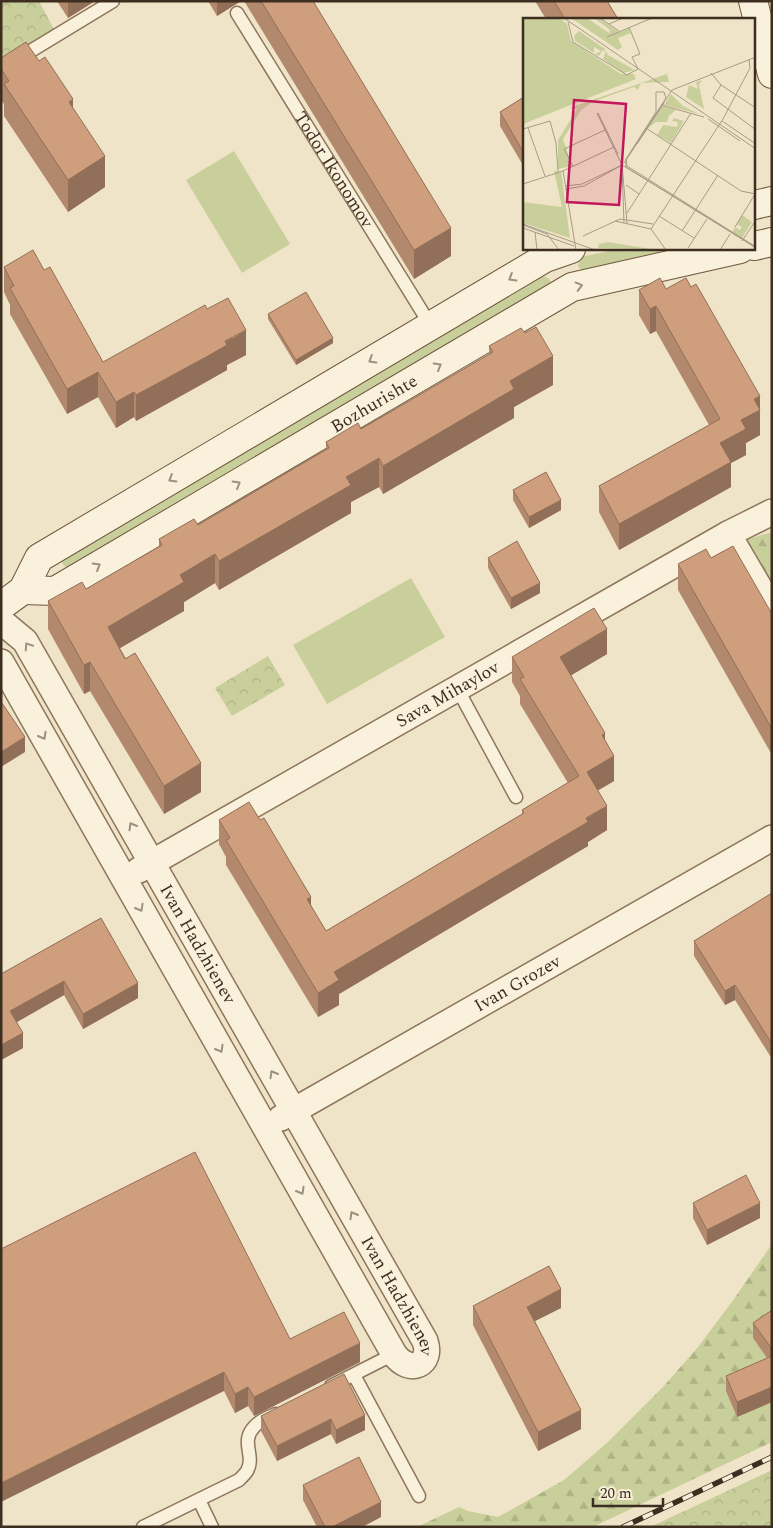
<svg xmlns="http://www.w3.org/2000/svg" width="773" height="1528" font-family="Spectral,serif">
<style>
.grass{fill:#c9cf9b}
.forest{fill:url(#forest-firs)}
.park{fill:url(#park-crowns)}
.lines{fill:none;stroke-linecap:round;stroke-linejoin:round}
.lane-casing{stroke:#8d765c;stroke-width:15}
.street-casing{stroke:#8d765c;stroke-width:28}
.secondary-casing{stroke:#6f573f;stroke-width:30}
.lane{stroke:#faf1dc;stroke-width:12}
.street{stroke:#faf1dc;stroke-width:25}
.secondary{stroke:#faf1dc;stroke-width:28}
.rail-casing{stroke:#3d2e20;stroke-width:5.5}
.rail{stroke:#f7eed8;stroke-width:4;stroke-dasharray:11;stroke-linecap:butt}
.wall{fill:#b2896c}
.shaded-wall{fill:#916f58}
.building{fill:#cf9f7d;stroke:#916f58}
.oneway{stroke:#9c907e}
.labels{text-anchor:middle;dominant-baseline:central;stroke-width:5;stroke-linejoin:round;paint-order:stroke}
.street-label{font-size:18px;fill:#3d2e20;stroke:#f7eed8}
.inset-road{fill:none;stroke:#a89b85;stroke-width:1}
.view{fill:#c2185b;fill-opacity:0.15;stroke:#c2185b;stroke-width:2.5}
.inset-edge{fill:none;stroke:#3d2e20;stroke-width:2.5}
</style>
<defs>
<pattern id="forest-firs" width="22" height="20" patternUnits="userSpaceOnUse" patternTransform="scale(1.25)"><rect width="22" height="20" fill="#c9cf9b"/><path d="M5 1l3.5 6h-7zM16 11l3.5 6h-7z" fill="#aeb285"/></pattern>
<pattern id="park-crowns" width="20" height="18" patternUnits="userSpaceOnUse" patternTransform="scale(1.25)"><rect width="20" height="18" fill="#c9cf9b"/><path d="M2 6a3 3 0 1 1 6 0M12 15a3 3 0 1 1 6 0" fill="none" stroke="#aeb285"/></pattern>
</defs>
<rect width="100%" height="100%" fill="#f0e4c8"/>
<path class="grass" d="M 234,151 L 290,244 L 242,273 L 186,180 Z
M 620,249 L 704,249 L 589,271 L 582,271 L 578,266 L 580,259 L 585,256 Z
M 540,276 C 547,276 552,279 551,287 L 71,571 L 63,565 L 61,556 Z
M 411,578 L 445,637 L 327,704 L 293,645 Z"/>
<path class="forest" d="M 772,532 L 772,586 L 745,540 Z
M 772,1244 L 772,1324 L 753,1338 L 768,1359 L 737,1417 L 772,1402 L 772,1442 L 593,1527 L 417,1527 L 459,1507 L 468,1511 L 498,1517 L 564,1480 L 608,1442 L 663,1387 L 698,1347 L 734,1299 Z"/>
<path class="park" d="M 1,1 L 39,1 L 57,35 L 1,65 Z
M 268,656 L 285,685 L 232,716 L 215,688 Z
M 772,1470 L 772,1527 L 650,1527 Z"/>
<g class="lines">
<defs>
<g id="lane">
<path id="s1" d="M 237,13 L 431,326"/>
<path d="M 1,69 L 113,1"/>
<path d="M 457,688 L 516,797"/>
<path d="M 354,1375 L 419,1496"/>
<path d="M 331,1386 L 394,1354"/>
<path d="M 199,1500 L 212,1527"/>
<path d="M 143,1527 L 239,1480 C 242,1477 245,1474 247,1471 C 256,1455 239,1442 255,1426 C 260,1420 269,1417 276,1414"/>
</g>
<g id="street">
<path d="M 728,534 L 772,609"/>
<path id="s2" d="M 1,621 L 25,641 L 425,1341 C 433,1364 410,1376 394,1354 L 1,662"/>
<path id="s3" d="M 139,870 L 656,575 L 728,534 L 772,512"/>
<path id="s4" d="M 281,1118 L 772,838"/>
</g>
<g id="secondary">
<path d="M 753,1 L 772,74"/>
<path d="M 754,205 L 772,201"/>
<path d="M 754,246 L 772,242"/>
<path id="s5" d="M 23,590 L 55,591 L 572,287 L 740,249"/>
<path d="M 1,606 L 23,590 L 39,558 L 545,258 L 571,249"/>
</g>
</defs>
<use href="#lane" class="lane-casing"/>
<use href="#street" class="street-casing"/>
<use href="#secondary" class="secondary-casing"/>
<use href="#lane" class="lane"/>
<use href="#street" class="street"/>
<use href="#secondary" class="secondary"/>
<defs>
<path id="rail" d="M 623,1527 L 772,1457"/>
</defs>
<use href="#rail" class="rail-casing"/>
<use href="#rail" class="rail"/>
</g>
<path class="wall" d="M 57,1 L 95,1 L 68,18 Z
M 208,1 L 241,1 L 217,16 Z
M 244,1 L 313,1 L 451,256 L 414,279 Z
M 535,1 L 607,1 L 618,19 L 546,19 Z
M 1,58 L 73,109 L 105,187 L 68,212 L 4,116 L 4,104 L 1,100 Z
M 524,97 L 524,167 L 500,126 L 500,112 Z
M 4,267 L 44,270 L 103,362 L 207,309 L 246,355 L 227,365 L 227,370 L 208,381 L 136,421 L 134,417 L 116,428 L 98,397 L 67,414 L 10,314 L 10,305 L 4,292 Z
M 666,289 L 760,409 L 760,435 L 746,443 L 746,455 L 731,463 L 731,487 L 619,550 L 599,512 L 599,486 L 709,425 L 656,331 L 650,334 L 639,315 L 639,290 Z
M 268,314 L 333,343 L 296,365 L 268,319 Z
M 489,346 L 553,385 L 514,407 L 514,418 L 383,494 L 379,487 L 351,502 L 351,513 L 219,590 L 215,583 L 184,602 L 184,611 L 120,648 L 201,792 L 164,814 L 90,691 L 84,694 L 48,629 L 48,601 L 86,589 L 159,547 L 159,539 L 198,525 L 326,449 L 326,442 L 361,429 L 489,354 Z
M 513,490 L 561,510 L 529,528 L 513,500 Z
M 488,558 L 540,593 L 511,609 L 488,568 Z
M 711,558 L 772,614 L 772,755 L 678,590 L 678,564 Z
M 607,654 L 571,675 L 605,741 L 614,781 L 598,790 L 607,830 L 588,842 L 588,846 L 339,994 L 339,1005 L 318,1017 L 226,865 L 226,857 L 219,844 L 219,820 L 311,906 L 326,931 L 522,814 L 522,810 L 568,783 L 520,704 L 520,696 L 512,682 L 512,657 Z
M 772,893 L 772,1059 L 735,1000 L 725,1005 L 694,956 L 694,941 Z
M 101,918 L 138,998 L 83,1029 L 64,995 L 17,1022 L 23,1048 L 1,1060 L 1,974 Z
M 693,1203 L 760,1218 L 707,1245 L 693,1218 Z
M 1,1249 L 290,1339 L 360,1362 L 254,1416 L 248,1406 L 235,1413 L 224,1391 Z
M 473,1306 L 561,1308 L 535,1321 L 581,1429 L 538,1451 L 473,1325 Z
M 772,1310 L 772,1402 L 737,1417 L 726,1391 L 726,1376 L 767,1358 L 753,1338 L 753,1323 Z
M 344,1374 L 365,1430 L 336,1444 L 331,1434 L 277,1461 L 261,1431 L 261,1416 Z
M 303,1485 L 381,1517 L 362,1527 L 317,1527 L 303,1500 Z"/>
<path class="shaded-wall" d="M 68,1 L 95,1 L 68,18 Z
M 217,1 L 241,1 L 217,16 Z
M 73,99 L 73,131 L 69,102 Z
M 105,156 L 105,187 L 68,212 L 68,180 Z
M 451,228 L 451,256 L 414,279 L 414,250 Z
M 656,306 L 656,331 L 650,334 L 650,309 Z
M 246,330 L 246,355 L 227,365 L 227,370 L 136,421 L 136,395 Z
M 333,338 L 333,343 L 296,365 L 296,360 Z
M 553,356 L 553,385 L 514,407 L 514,418 L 383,494 L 383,466 L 510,381 Z
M 98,372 L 98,397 L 67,414 L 67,389 Z
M 134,392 L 134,417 L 116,428 L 116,402 Z
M 760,396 L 760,435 L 746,443 L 746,455 L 731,463 L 731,487 L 619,550 L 619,524 L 720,443 L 754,399 Z
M 379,458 L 379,487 L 351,502 L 351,513 L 219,590 L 219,561 L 346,477 Z
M 561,500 L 561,510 L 529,528 L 529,517 Z
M 215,554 L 215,583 L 184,602 L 184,611 L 108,655 L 108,627 L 180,575 Z
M 540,583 L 540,593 L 511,609 L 511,598 Z
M 607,629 L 607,654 L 560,682 L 560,657 Z
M 90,662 L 90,691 L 84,694 L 84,665 Z
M 605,733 L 605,758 L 602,735 Z
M 25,737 L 25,752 L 1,767 L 1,752 Z
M 614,756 L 614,781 L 587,797 L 587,772 Z
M 201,763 L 201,792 L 164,814 L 164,786 Z
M 607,806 L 607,830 L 588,842 L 588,846 L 339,994 L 339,1005 L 318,1017 L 318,993 L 334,972 Z
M 311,897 L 311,922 L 307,899 Z
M 64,981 L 64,995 L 10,1026 L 10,1011 Z
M 138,983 L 138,998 L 83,1029 L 83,1014 Z
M 735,985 L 735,1000 L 725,1005 L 725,991 Z
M 23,1033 L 23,1048 L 1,1060 L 1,1045 Z
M 760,1203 L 760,1218 L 707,1245 L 707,1230 Z
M 561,1289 L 561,1308 L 527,1325 L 527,1307 Z
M 360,1343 L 360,1362 L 254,1416 L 254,1397 Z
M 224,1372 L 224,1391 L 1,1502 L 1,1483 Z
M 248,1387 L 248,1406 L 235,1413 L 235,1394 Z
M 772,1387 L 772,1402 L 737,1417 L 737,1402 Z
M 581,1410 L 581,1429 L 538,1451 L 538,1432 Z
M 365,1415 L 365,1430 L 336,1444 L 336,1430 Z
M 331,1419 L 331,1434 L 277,1461 L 277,1446 Z
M 381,1502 L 381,1517 L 362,1527 L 332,1527 Z"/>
<path class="building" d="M 261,1 L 313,1 L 451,228 L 414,250 Z
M 554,1 L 607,1 L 618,19 L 565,19 Z
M 26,42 L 39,61 L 45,57 L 73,99 L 69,102 L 105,156 L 68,180 L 4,84 L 9,81 L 1,69 L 1,58 Z
M 524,97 L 524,153 L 500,112 Z
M 33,250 L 44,270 L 50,267 L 103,362 L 205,305 L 207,309 L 228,298 L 246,330 L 225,341 L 227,345 L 208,356 L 136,395 L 134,392 L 116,402 L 98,372 L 67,389 L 10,288 L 14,286 L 4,267 Z
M 660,278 L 666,289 L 686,278 L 691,287 L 696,284 L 760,396 L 754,399 L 760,410 L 741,420 L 746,429 L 720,443 L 731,462 L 619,524 L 599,486 L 720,419 L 656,306 L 650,309 L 639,290 Z
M 306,292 L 333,338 L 296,360 L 268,314 Z
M 536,327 L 553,356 L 510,381 L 514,389 L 383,466 L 379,458 L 346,477 L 351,485 L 219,561 L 215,554 L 180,575 L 184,582 L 108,627 L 125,659 L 135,653 L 201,763 L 164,786 L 90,662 L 84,665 L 48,601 L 82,582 L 86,589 L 162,545 L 159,539 L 194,519 L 198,525 L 329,448 L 326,442 L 358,423 L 361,429 L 493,352 L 489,346 L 521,328 L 525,333 Z
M 546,472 L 561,500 L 529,517 L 513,490 Z
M 517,541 L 540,583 L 511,598 L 488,558 Z
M 733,546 L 772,614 L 772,729 L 678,564 L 706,549 L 711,558 Z
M 594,608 L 607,629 L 560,657 L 605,733 L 602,735 L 614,756 L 587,772 L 607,806 L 586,818 L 588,822 L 334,972 L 339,980 L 318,993 L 226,840 L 230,838 L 219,820 L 249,802 L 260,820 L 264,818 L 311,897 L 307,899 L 326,931 L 524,813 L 522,810 L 579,776 L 520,679 L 524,677 L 512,657 Z
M 1,703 L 2,703 L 25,737 L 1,752 Z
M 772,893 L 772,1044 L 735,985 L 725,991 L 694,941 Z
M 101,918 L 138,983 L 83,1014 L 64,981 L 10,1011 L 23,1033 L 1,1045 L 1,974 Z
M 195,1152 L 290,1339 L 344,1312 L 360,1343 L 254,1397 L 248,1387 L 235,1394 L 224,1372 L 1,1483 L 1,1249 Z
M 746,1175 L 760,1203 L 707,1230 L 693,1203 Z
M 549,1266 L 561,1289 L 527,1307 L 581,1410 L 538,1432 L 473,1306 Z
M 772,1310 L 772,1349 L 753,1323 Z
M 772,1356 L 772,1387 L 737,1402 L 726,1376 Z
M 344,1374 L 365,1415 L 336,1430 L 331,1419 L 277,1446 L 261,1416 Z
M 359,1457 L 381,1502 L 332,1527 L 325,1527 L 303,1485 Z"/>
<defs><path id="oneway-chevron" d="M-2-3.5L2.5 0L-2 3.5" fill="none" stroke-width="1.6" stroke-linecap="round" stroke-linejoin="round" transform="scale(1.25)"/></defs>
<g class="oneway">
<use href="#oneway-chevron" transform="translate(512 278) rotate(149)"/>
<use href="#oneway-chevron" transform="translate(579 286) rotate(-15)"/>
<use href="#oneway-chevron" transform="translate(372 360) rotate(149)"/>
<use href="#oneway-chevron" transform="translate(438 366) rotate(-30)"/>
<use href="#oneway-chevron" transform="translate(172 479) rotate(149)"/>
<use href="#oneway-chevron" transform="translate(237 484) rotate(-30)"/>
<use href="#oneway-chevron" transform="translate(97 566) rotate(-30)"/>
<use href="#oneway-chevron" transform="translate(28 646) rotate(-123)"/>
<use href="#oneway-chevron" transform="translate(43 736) rotate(60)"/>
<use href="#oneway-chevron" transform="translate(132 826) rotate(-120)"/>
<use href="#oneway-chevron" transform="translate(140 908) rotate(60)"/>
<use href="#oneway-chevron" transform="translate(220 1049) rotate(60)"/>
<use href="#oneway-chevron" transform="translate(273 1074) rotate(-120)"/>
<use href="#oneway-chevron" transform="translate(301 1191) rotate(60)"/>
<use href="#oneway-chevron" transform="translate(353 1215) rotate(-120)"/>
</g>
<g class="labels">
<g class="street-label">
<text stroke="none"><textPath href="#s1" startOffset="184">Todor Ikonomov</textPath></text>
<text stroke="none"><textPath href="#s5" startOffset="402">Bozhurishte</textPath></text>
<text stroke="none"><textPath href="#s3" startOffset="355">Sava Mihaylov</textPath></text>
<text stroke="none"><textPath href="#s2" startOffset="380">Ivan Hadzhienev</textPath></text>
<text stroke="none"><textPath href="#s4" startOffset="272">Ivan Grozev</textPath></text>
<text stroke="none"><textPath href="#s2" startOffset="785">Ivan Hadzhienev</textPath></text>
</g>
</g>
<g transform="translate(523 18)">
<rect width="232" height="232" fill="#f0e4c8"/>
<path d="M 83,33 L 85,37 L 112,52 L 100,55 L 80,41 ZM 179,62 L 176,67 L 181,91 L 163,79 L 166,67 L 175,71 L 173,64 ZM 139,88 L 153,92 L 146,98 L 144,104 L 133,104 L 125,110 ZM 151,100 L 161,103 L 148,125 L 134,117 L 140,107 L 154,109 L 155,104 L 149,103 ZM 219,197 L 229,204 L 219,220 L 209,214 L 212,209 L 217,212 L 219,209 L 214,206 Z" fill="#c9cf9b"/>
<path d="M 56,13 L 82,31 L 82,34 L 80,32 L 76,38 L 72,36 L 78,33 L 71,29 L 71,35 L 52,23 L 51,18 ZM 144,56 L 146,64 L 118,65 L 115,72 L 111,69 L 69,84 L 58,92 L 40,121 L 49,148 L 35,151 L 35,122 L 54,91 L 46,90 Z" fill="#c9cf9b"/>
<path d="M 0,0 L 36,0 L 44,6 L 48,23 L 98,56 L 111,56 L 113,61 L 0,106 ZM 48,0 L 64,0 L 86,15 L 87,12 L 71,0 L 76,0 L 96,14 L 106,10 L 108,15 L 95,20 L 99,29 L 95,32 ZM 148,76 L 160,88 L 176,96 L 141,87 ZM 31,153 L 38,153 L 47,220 L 0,205 L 0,184 L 39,189 ZM 85,224 L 127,231 L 75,230 L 76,226 Z" fill="#c9cf9b"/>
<path class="inset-road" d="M 41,0 L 233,131M 77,0 L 96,13M 45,4 L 50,24 L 104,57 L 115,51 L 109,39 L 117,36 L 106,9M 86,6 L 100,0M 84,19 L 129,0M 188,55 L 198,67 L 233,90M 198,67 L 190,80 L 233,112M 138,87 L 181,99M 74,95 L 99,147 L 233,229M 75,95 L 95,136M 185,101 L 217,123M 199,103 L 233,126M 5,110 L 22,158M 123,110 L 218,173 L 233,176M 0,111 L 27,103 L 33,125 L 35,153M 114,126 L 141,85M 101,145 L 149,72 L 233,39M 99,146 L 104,205M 50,148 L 41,131 L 82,112M 99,151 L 101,205M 40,153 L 53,232M 0,166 L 40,153 L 91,129M 103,167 L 116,176M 43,168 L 59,166 L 97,148M 43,171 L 61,168 L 99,147M 104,195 L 168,95M 136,198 L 171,220M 92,203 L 128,211M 0,206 L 72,232M 0,207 L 24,216 L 36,232M 212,209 L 232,176M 0,210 L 51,228M 128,211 L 200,101 L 227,50 L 226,41M 128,211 L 143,232M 159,213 L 195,157M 12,214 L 14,232M 60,218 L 97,201 L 130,206M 219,223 L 233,202M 233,229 L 104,148 L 103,142 L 143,80 L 141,74 L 133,74 L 133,94 L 103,141 L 103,149 L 233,230M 165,230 L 184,201M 197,232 L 207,216"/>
<path class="view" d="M 51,82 L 103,86 L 96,187 L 44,184 Z"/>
<rect width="232" height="232" class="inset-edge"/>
</g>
<rect width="773" height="1528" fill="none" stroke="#3d2e20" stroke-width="5"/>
<path d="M593 1498v8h70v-8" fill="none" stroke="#3d2e20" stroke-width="2.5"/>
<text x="600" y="1498" font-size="15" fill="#3d2e20" stroke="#f7eed8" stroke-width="4" paint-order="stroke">20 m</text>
</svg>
